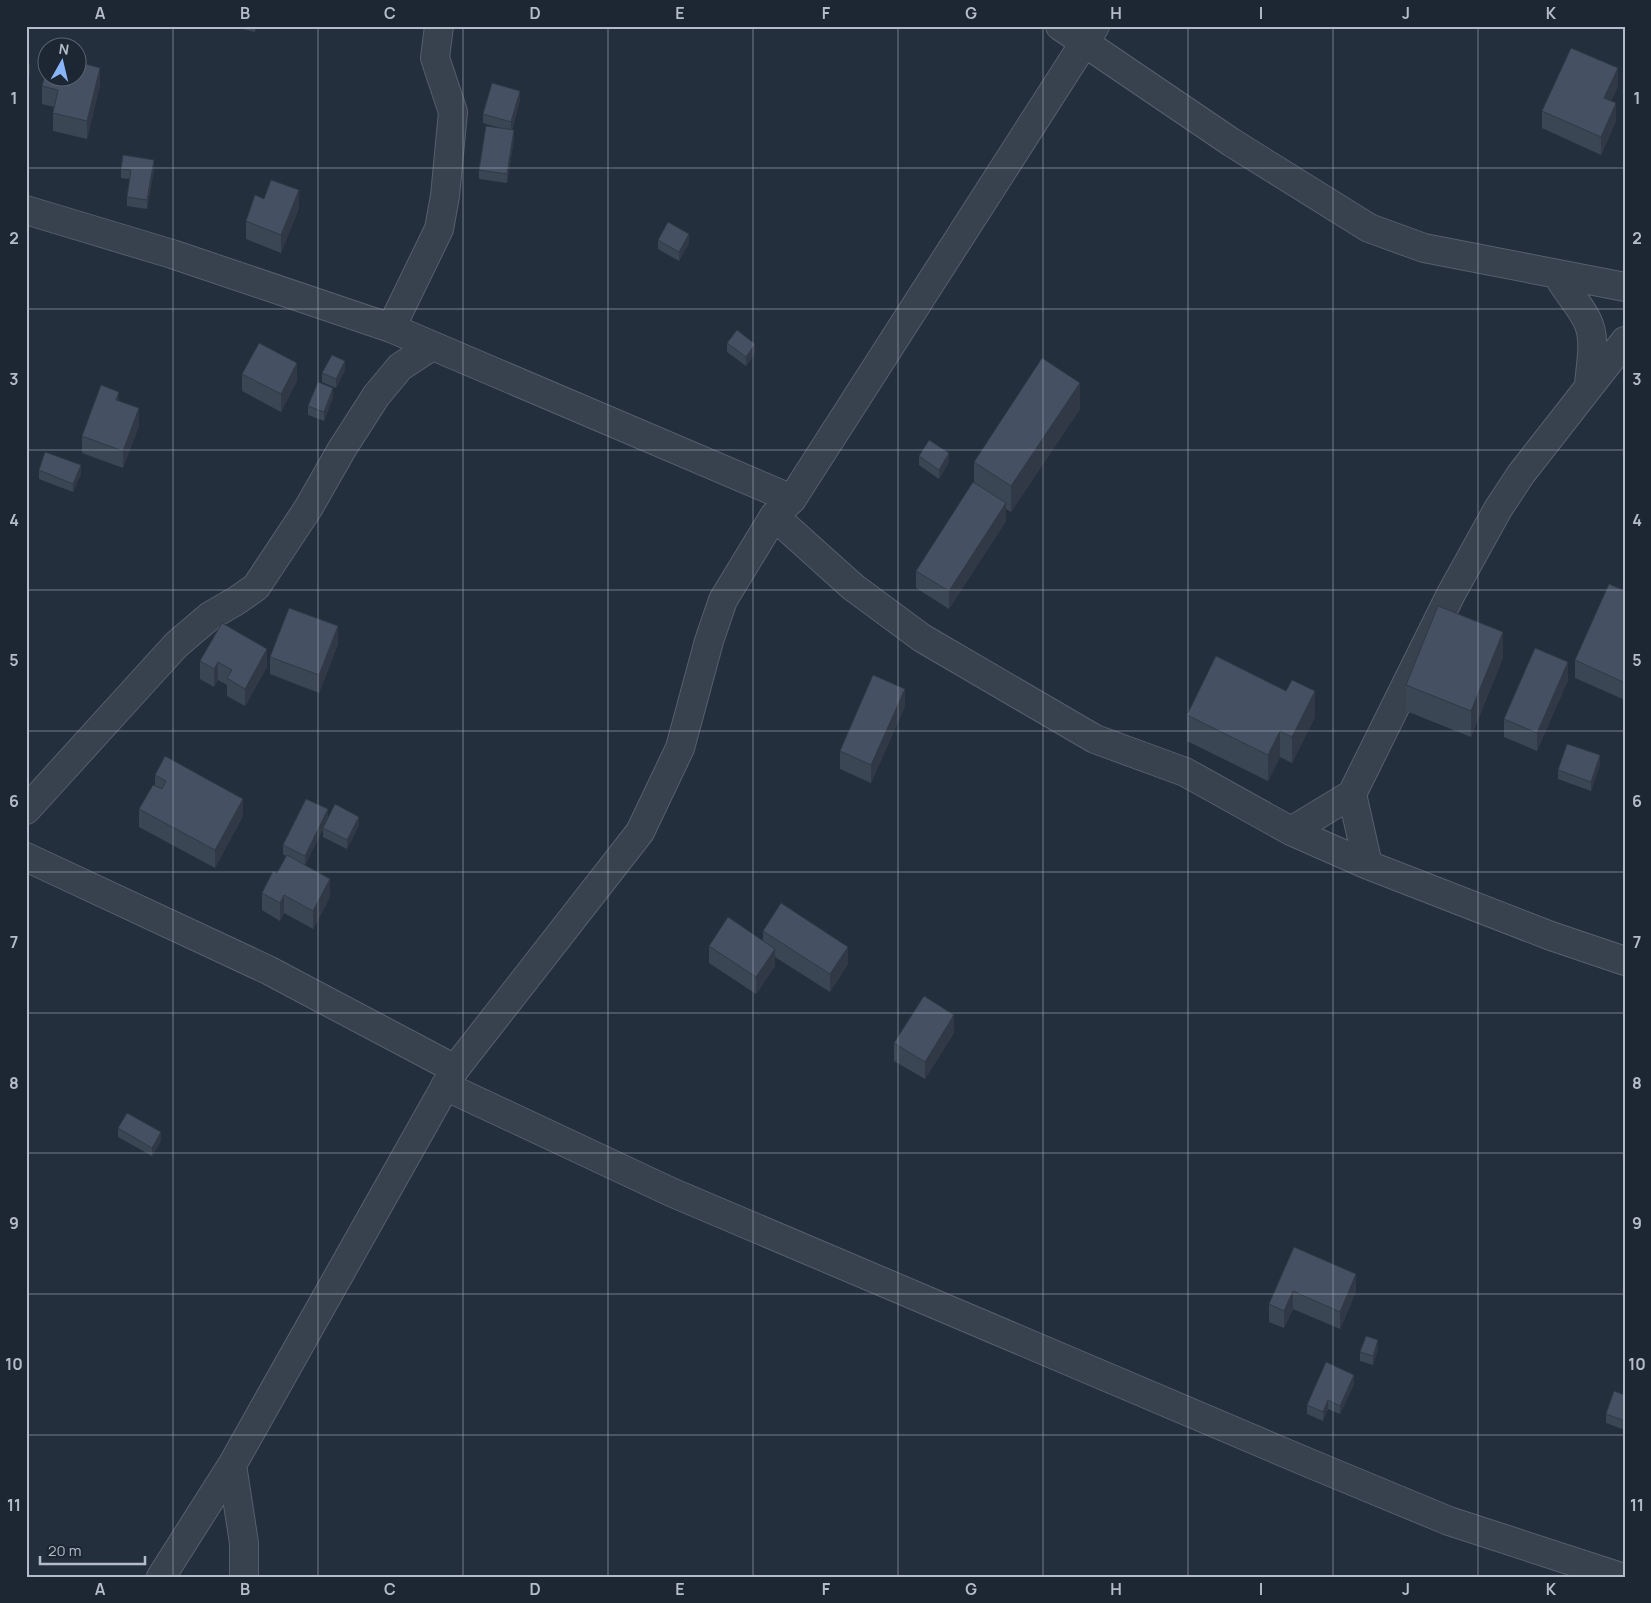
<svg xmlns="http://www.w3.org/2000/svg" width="1651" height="1603" font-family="Manrope,sans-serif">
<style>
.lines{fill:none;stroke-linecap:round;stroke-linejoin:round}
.minor-casing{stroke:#565f6c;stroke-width:30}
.minor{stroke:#38414e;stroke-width:28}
.wall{fill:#3b4654}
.shaded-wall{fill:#303945}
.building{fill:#455162;stroke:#303945}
.grid{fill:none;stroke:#b4bcc9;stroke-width:1;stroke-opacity:0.55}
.neatline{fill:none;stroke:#b4bcc9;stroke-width:2}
.grid-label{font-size:16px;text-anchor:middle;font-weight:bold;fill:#b4bcc9}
</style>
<rect width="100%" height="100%" fill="#242f3e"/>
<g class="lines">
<defs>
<path id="minor" d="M 1060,26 L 1231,142 L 1369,228 L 1424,248 L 1625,287
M 26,210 L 172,254 L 391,328 L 792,499
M 1557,274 C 1566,291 1579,304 1587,320 C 1597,340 1590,365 1589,386
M 391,328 L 439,229 L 445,196 L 453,112 L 435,58 L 439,26
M 774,516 L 853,587 L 922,638 L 1095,739 L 1185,772 L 1291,831 L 1368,865 L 1551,936 L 1625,961
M 1352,794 L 1368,865
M 26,810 L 176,645 L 210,616 L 236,601 L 256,587 L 309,507 L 342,449 L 376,396 L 400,367 L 432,346
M 1291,831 L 1352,794 L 1451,594 L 1498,509 L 1521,474 L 1625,341
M 26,857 L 268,970 L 455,1069
M 445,1086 L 671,1192 L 1309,1463 L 1449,1521 L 1621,1577
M 232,1465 L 244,1543 L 244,1577
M 161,1577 L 232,1465 L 455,1069 L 640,832 L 680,748 L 709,641 L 723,600 L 774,516 L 792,499 L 1095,26"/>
</defs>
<use href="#minor" class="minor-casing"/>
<use href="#minor" class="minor"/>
</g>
<path class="wall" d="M 231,26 L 256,26 L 255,32 Z
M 100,85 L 87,139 L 53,131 L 53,113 L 54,107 L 42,104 L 42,86 Z
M 1618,86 L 1611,101 L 1616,121 L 1601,155 L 1542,128 L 1542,111 Z
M 520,100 L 512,130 L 514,139 L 507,183 L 479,179 L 479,170 L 500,128 L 483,123 L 483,114 Z
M 121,169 L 154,169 L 147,209 L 127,206 L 127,197 L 130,179 L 121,178 Z
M 264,199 L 299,208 L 281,253 L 246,239 L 246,221 Z
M 658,240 L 689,243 L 679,261 L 658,249 Z
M 727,343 L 755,353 L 746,366 L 727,352 Z
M 345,370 L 336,388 L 322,382 L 322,373 Z
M 242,374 L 297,381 L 281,412 L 242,391 Z
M 333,397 L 324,421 L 308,415 L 308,406 Z
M 1080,409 L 1011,512 L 1006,509 L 1006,521 L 949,609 L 916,588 L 916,571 L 974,483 L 974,462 Z
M 139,426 L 123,468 L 82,453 L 82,436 Z
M 919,456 L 949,462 L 939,479 L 919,465 Z
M 39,470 L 81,474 L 73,492 L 39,479 Z
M 1625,591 L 1625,700 L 1575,678 L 1575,660 Z
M 222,623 L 267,667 L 245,706 L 227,696 L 227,685 L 218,680 L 214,687 L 200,679 L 200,661 Z
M 338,644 L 319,693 L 270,674 L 270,657 Z
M 1503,658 L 1471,737 L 1406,711 L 1406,685 Z
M 1568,680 L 1537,751 L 1504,737 L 1504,719 Z
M 905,706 L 871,783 L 840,769 L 840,751 Z
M 1187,715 L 1315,717 L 1292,763 L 1280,757 L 1268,781 L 1187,741 Z
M 1600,764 L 1591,791 L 1558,779 L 1558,770 Z
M 155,775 L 243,816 L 215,868 L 139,827 L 139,809 L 155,786 Z
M 328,817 L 359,825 L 347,849 L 323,837 L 323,829 L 305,865 L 290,858 L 330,897 L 313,929 L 284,913 L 280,921 L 262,910 L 262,893 L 277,873 L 286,856 L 283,854 L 283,845 Z
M 763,931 L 848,964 L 830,992 L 775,957 L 775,966 L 756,994 L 709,963 L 709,946 L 763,940 Z
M 954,1033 L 925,1079 L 894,1061 L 894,1043 Z
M 118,1128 L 161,1141 L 152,1156 L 118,1137 Z
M 1294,1247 L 1356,1292 L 1340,1329 L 1293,1309 L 1284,1328 L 1269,1322 L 1269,1304 Z
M 1378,1349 L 1373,1365 L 1360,1361 L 1360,1352 Z
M 1354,1384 L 1340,1414 L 1328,1409 L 1323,1421 L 1307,1414 L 1307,1405 Z
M 1625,1395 L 1625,1430 L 1606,1423 L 1606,1414 Z"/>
<path class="shaded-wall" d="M 30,66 L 30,75 L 26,83 L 26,74 Z
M 100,68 L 100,85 L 87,139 L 87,121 Z
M 1618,68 L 1618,86 L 1604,115 L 1604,98 Z
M 520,91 L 520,100 L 511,131 L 511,122 Z
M 1616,103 L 1616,121 L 1601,155 L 1601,137 Z
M 514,130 L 514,139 L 507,183 L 507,174 Z
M 154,160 L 154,169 L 147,209 L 147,200 Z
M 299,190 L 299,208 L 281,253 L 281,235 Z
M 689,234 L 689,243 L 679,261 L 679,252 Z
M 755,344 L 755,353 L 746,366 L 746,357 Z
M 345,361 L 345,370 L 336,388 L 336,379 Z
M 297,363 L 297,381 L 281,412 L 281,394 Z
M 1080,383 L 1080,409 L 1011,512 L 1011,486 Z
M 333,388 L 333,397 L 324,421 L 324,412 Z
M 119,392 L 119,410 L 116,400 Z
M 139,408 L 139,426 L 123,468 L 123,451 Z
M 949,453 L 949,462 L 939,479 L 939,470 Z
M 81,465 L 81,474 L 73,492 L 73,484 Z
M 1006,503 L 1006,521 L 949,609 L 949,591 Z
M 338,626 L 338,644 L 319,693 L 319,675 Z
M 1503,632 L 1503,658 L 1471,737 L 1471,711 Z
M 267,649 L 267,667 L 245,706 L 245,689 Z
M 218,662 L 218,680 L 214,687 L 214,669 Z
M 1568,662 L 1568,680 L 1537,751 L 1537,733 Z
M 905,689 L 905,706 L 871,783 L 871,765 Z
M 1315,691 L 1315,717 L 1292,763 L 1292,737 Z
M 1280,731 L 1280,757 L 1268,781 L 1268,755 Z
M 1600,755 L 1600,764 L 1591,791 L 1591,782 Z
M 243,799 L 243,816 L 215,868 L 215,850 Z
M 328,809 L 328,818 L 305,865 L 305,856 Z
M 359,817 L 359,825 L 347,849 L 347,840 Z
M 330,879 L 330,897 L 313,929 L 313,911 Z
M 284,895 L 284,913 L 280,921 L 280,903 Z
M 848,947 L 848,964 L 830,992 L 830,974 Z
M 775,949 L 775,966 L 756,994 L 756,977 Z
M 954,1015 L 954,1033 L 925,1079 L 925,1062 Z
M 161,1132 L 161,1141 L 152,1156 L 152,1148 Z
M 1356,1274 L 1356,1292 L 1340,1329 L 1340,1312 Z
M 1293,1291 L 1293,1309 L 1284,1328 L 1284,1311 Z
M 1378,1340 L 1378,1349 L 1373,1365 L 1373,1356 Z
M 1354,1375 L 1354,1384 L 1340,1414 L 1340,1406 Z
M 1328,1400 L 1328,1409 L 1323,1421 L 1323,1412 Z"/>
<path class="building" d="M 1571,48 L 1618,68 L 1604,98 L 1616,103 L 1601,137 L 1542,111 Z
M 78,62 L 100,68 L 87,121 L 53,113 L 58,90 L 42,86 L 48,64 L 48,78 L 78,78 Z
M 26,64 L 30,66 L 26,74 Z
M 492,83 L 520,91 L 511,122 L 483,114 Z
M 486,126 L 514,130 L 507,174 L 479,170 Z
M 123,155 L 154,160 L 147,200 L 127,197 L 131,170 L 121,169 Z
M 271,180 L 299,190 L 281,235 L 246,221 L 255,195 L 264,199 Z
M 668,222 L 689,234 L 679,252 L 658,240 Z
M 737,330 L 755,344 L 746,357 L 727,343 Z
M 259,343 L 297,363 L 281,394 L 242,374 Z
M 332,355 L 345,361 L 336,379 L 322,373 Z
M 1042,358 L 1080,383 L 1011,486 L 974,462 Z
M 318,382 L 333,388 L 324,412 L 308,406 Z
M 101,385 L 119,392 L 116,400 L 139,408 L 123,451 L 82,436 Z
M 929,440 L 949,453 L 939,470 L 919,456 Z
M 45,452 L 81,465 L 73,484 L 39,470 Z
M 973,482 L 1006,503 L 949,591 L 916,571 Z
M 1609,584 L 1625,591 L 1625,683 L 1575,660 Z
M 1438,606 L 1503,632 L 1471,711 L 1406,685 Z
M 289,608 L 338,626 L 319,675 L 270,657 Z
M 222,623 L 267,649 L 245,689 L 227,678 L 232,670 L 218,662 L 214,669 L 200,661 Z
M 1535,648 L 1568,662 L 1537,733 L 1504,719 Z
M 1216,656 L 1286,691 L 1292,680 L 1315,691 L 1292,737 L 1280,731 L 1268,755 L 1187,715 Z
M 873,675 L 905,689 L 871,765 L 840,751 Z
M 1567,744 L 1600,755 L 1591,782 L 1558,770 Z
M 165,756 L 243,799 L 215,850 L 139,809 L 153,785 L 162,789 L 166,781 L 155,775 Z
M 306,799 L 328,809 L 305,856 L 283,845 Z
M 335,804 L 359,817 L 347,840 L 323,828 Z
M 287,855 L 330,879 L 313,911 L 284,895 L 280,903 L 262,893 L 273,871 L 277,873 Z
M 781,903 L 848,947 L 830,974 L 763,931 Z
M 728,917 L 775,949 L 756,977 L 709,946 Z
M 924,996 L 954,1015 L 925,1062 L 894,1043 Z
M 127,1113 L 161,1132 L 152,1148 L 118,1128 Z
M 1294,1247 L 1356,1274 L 1340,1312 L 1293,1291 L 1284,1311 L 1269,1304 Z
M 1366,1336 L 1378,1340 L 1373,1356 L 1360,1352 Z
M 1326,1362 L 1354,1375 L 1340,1406 L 1328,1400 L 1323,1412 L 1307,1405 Z
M 1614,1391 L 1625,1395 L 1625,1421 L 1606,1414 Z"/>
<path class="grid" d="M 173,26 L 173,1577M 318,26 L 318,1577M 463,26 L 463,1577M 608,26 L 608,1577M 753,26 L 753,1577M 898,26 L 898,1577M 1043,26 L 1043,1577M 1188,26 L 1188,1577M 1333,26 L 1333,1577M 1478,26 L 1478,1577M 26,168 L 1625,168M 26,309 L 1625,309M 26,450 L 1625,450M 26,590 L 1625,590M 26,731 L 1625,731M 26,872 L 1625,872M 26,1013 L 1625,1013M 26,1153 L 1625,1153M 26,1294 L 1625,1294M 26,1435 L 1625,1435"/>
<rect width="1651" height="1603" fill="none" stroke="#1d2633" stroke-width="55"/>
<g transform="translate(62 62) rotate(8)"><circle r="24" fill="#1d2633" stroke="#59626f"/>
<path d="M0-4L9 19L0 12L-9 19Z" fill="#8ab4f8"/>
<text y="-8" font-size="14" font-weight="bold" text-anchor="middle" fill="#b4bcc9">N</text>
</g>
<path d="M40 1556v8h105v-8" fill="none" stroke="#b4bcc9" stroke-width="2.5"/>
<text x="48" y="1556" font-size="15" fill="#b4bcc9" stroke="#1d2633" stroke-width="4" paint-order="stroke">20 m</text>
<rect x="28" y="28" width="1596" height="1548" class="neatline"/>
<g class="grid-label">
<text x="100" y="19">A</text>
<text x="245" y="19">B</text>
<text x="390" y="19">C</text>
<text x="535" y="19">D</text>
<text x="680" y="19">E</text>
<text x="826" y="19">F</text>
<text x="971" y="19">G</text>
<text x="1116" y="19">H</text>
<text x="1261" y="19">I</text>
<text x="1406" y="19">J</text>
<text x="1551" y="19">K</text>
<text x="14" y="104">1</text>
<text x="1637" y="104">1</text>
<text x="14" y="244">2</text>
<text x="1637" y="244">2</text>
<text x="14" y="385">3</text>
<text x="1637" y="385">3</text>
<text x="14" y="526">4</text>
<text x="1637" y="526">4</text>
<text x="14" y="666">5</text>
<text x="1637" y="666">5</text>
<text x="14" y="807">6</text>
<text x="1637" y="807">6</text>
<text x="14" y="948">7</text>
<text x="1637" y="948">7</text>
<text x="14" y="1089">8</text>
<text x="1637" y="1089">8</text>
<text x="14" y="1229">9</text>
<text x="1637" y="1229">9</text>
<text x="14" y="1370">10</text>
<text x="1637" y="1370">10</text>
<text x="14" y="1511">11</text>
<text x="1637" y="1511">11</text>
<text x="100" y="1595">A</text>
<text x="245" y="1595">B</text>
<text x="390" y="1595">C</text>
<text x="535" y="1595">D</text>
<text x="680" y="1595">E</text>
<text x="826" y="1595">F</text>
<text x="971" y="1595">G</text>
<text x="1116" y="1595">H</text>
<text x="1261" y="1595">I</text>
<text x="1406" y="1595">J</text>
<text x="1551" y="1595">K</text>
</g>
</svg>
